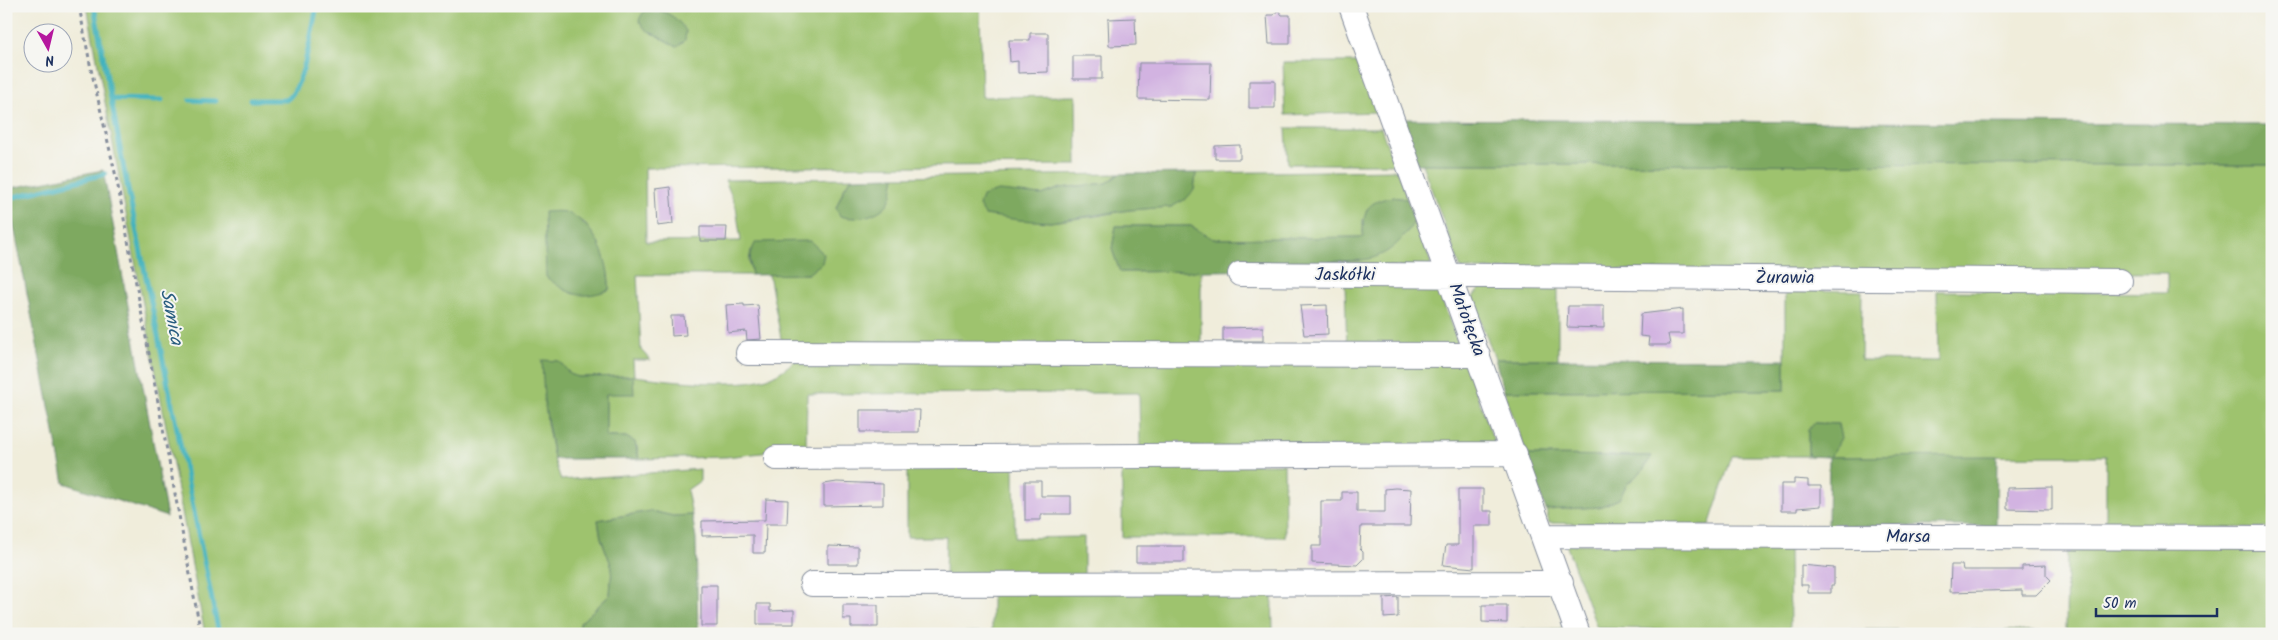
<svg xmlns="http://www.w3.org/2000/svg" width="2278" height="640" font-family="Kalam,sans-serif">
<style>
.green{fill:#9ec36e;stroke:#5c7966;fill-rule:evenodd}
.forest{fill:#7ea961;stroke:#4c6c60}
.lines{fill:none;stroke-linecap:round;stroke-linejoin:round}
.stream{stroke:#42b2bd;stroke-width:5}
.building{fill:#d2b3e1}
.minor-casing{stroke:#868e9c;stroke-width:26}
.path{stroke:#868e9c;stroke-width:3;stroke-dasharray:4 4;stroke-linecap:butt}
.minor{stroke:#fff;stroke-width:24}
.labels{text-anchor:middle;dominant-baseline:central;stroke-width:4;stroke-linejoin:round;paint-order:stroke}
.street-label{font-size:18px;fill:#1b2f5e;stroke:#f6f6f2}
.water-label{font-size:19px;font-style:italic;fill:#295d7f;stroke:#f6f6f2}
</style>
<rect width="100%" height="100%" fill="#f6f6f2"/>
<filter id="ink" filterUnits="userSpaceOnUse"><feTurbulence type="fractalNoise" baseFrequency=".02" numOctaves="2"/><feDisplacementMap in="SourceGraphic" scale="10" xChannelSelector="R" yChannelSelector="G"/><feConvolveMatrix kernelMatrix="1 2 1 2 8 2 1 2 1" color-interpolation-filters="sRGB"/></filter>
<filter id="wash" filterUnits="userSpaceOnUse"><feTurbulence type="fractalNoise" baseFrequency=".0096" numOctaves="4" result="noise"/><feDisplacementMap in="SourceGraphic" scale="20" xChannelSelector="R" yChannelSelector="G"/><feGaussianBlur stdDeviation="1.12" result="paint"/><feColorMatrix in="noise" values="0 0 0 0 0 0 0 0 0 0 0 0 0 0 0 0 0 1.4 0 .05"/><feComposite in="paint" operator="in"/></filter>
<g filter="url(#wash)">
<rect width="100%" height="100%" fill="#f0eddb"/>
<path class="green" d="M 87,6 L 980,6 L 982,97 L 1076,96 L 1077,165 L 645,168 L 646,242 L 741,241 L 736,207 L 725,180 L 852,178 L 845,187 L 836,208 L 863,217 C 888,208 889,202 895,177 L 1119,174 L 1107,183 L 1060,188 L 1042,195 L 1027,194 L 985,215 L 1050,222 L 1097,216 L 1129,210 L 1171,207 L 1194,190 L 1196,173 L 1397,170 L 1407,199 L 1393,197 L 1363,219 L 1363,237 L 1213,239 L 1191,226 L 1116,226 L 1112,249 L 1120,272 L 1201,271 L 1201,349 L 783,349 L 769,274 L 808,274 L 751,250 L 749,261 L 752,275 L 637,275 L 641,350 L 650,360 L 633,360 L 634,376 C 667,380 739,389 770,377 C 779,374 788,366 796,360 L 1465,361 L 1496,447 L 1140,447 L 1139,393 L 807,394 L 806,448 L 726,457 L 639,459 L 637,446 L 626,437 L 606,437 L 606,394 L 633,376 L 579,377 L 571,375 L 559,361 L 542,361 L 547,423 L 554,459 L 561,480 L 700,469 L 700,481 L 687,490 L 692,515 L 673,516 L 651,511 L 598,520 L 601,538 L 612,567 L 610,595 L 580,623 L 581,633 L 672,631 L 672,634 L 205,634 ZM 579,220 L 585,223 C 598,246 610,264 609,290 Z
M 1283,62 L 1359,62 L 1377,112 L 1285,115 Z
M 1286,128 L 1381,128 L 1394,164 L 1288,164 Z
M 1422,164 L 2272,165 L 2271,528 L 2106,526 L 2106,456 L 1829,457 L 1838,445 L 1838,424 L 1814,423 L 1808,430 L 1808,456 L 1732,456 L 1709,526 L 1549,523 L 1546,510 L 1599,507 L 1619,499 L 1627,484 L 1643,470 L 1651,456 L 1527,455 L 1504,391 L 1785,390 L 1785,290 L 1862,291 L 1861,360 L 1938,361 L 1937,291 L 2167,293 L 2167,273 L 1461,269 Z
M 1415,220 L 1431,263 L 1429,268 L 1309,263 L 1360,261 L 1407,232 Z
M 1436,282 L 1460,350 L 1347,350 L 1345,284 Z
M 1482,285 L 1558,287 L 1558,359 L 1495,359 L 1472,299 Z
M 1284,464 L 1285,537 L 1122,537 L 1122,465 Z
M 1014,466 L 1015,538 L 1084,537 L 1084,576 L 945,577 L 946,537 L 907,537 L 907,467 Z
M 1566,544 L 1789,545 L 1790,629 L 2066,631 L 2067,546 L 2272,546 L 2272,634 L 1717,634 L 1716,630 L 1597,628 Z
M 992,589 L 1272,589 L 1273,630 L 1049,632 L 1049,634 L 727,634 L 992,632 Z
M 1563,629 L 1565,634 L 1464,634 L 1464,630 Z"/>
<path class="forest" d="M 654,8 C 669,13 678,18 686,31 L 685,40 L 677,47 L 645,29 L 639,21 C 642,12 645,9 654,8 Z
M 1401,119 L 2272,125 L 2272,165 L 1417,164 Z
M 103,170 L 167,517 L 64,483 L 10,206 L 6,207 L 6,189 Z
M 1196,173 L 1194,190 L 1186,199 L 1171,207 L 1129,210 L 1050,222 L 1019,220 L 985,215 L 979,206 L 982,196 L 998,191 L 1042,195 L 1060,188 L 1107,183 L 1119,174 Z
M 895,177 C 893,184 893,194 890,200 C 882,216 855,221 840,216 L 836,208 L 845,187 L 852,178 Z
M 1393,197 L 1407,199 L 1415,220 C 1377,283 1345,248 1292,270 L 1120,272 L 1112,249 L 1116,226 L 1191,226 L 1213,239 L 1363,237 C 1364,211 1364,202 1393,197 Z
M 544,212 C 551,212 561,210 568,213 C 596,225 610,261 609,290 C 579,300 570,295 546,277 Z
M 810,241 L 824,254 L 822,263 L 808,274 L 752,275 C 749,262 749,253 756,242 Z
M 1495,359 L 1785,360 L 1785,390 L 1504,391 Z
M 542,360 L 559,361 L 571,375 L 579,377 L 633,376 L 634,394 L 606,394 L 606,437 L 626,437 L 635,442 L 639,459 L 554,459 L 544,400 Z
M 1814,423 L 1838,424 L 1841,438 L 1830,457 L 1997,456 L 1996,526 L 1828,526 L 1829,457 L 1808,456 L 1808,430 Z
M 1527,455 L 1652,456 L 1643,470 L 1627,484 L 1619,499 L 1599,507 L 1546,510 Z
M 651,511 L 673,516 L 692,515 L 696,538 L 698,632 L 727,634 L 672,634 L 671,631 L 580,633 L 580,623 L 610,595 L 612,567 L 601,538 L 598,520 Z"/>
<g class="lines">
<path class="stream" d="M 94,6 L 124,170 L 219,634
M 111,99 L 162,100
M 190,100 L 216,101
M 251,100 L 286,100 C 304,90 312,27 317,6
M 6,199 L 105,174"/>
</g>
<g id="blocks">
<path class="building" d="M 1278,10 L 1282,15 L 1290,15 L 1290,44 L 1269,44 L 1267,15 L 1274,15 Z
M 1135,18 L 1136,45 L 1109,46 L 1108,19 Z
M 1030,33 L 1048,33 L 1048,72 L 1018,73 L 1018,61 L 1010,62 L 1009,40 L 1030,40 Z
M 1073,56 L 1102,56 L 1102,79 L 1073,79 Z
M 1139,63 L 1211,63 L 1210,100 L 1138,99 Z
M 1249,81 L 1275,81 L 1275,108 L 1249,108 Z
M 1240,145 L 1240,159 L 1215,159 L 1215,146 Z
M 670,187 L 673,224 L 657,226 L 655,189 Z
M 700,227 L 727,227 L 726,241 L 700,241 Z
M 744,304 L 744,306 L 758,305 L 761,339 L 747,340 L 746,331 L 728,333 L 726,305 Z
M 1327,305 L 1328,334 L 1304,335 L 1300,306 Z
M 1568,306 L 1604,306 L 1604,328 L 1567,327 Z
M 1683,309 L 1683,334 L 1668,334 L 1670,345 L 1648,345 L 1649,337 L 1640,336 L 1641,314 Z
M 671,316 L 684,316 L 686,335 L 672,336 Z
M 1263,327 L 1263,341 L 1223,341 L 1223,328 Z
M 860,410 L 920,410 L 919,432 L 860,432 Z
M 1794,479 L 1808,480 L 1808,486 L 1821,486 L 1821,506 L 1797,508 L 1797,511 L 1781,511 L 1781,484 L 1794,484 Z
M 1025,481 L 1041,481 L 1041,496 L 1071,496 L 1071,514 L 1041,514 L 1041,520 L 1025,520 Z
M 837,482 L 883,484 L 883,505 L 824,506 L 824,484 Z
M 2052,487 L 2052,510 L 2007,509 L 2007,488 Z
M 1395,488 L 1411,489 L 1410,526 L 1361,526 L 1360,549 L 1363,552 L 1363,559 L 1357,565 L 1312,563 L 1312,546 L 1321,546 L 1321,501 L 1342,501 L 1342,492 L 1357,492 L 1357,512 L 1385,512 L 1385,489 Z
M 1458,489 L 1483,489 L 1483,511 L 1492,511 L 1492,526 L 1474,526 L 1474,568 L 1443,565 L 1446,545 L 1458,545 Z
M 766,499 L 788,500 L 787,524 L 766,524 L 765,553 L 753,553 L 753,535 L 702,536 L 702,521 L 765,520 Z
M 828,546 L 858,547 L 858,564 L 828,564 Z
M 1136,546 L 1184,546 L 1184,562 L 1136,562 Z
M 1801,565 L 1834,568 L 1834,585 L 1831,585 L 1831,593 L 1808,593 L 1808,585 L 1801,585 Z
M 1951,565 L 1962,565 L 1963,570 L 2022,570 L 2022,566 L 2046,565 L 2046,575 L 2051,580 L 2036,595 L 2022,595 L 2022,590 L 1950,592 Z
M 701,585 L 717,585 L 717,626 L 701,626 Z
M 1398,597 L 1398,617 L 1384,618 L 1384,598 Z
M 757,604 L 770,604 L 770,611 L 794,610 L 794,624 L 757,624 Z
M 843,605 L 878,605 L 878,627 L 851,627 L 851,619 L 843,619 Z
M 1482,605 L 1507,605 L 1507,623 L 1482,622 Z"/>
</g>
</g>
<g filter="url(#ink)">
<use href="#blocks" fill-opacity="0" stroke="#868e9c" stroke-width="1"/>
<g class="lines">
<defs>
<path id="minor" d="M 1351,6 L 1578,634
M 1240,274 L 2120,281
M 748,353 L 1478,355
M 776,458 L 1515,454
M 1544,536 L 2272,538
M 812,584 L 1561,583"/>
</defs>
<use href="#minor" class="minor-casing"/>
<path class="path" d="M 79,6 L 91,69 L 117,181 L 201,634"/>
<use href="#minor" class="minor"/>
</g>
</g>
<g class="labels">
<g class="street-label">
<text x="1345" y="275">Jaskółki</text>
<text x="1785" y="278">Żurawia</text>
<text transform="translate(1466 320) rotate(70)">Małołęcka</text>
<text x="1908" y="537">Marsa</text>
</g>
<g class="water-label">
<text transform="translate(171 317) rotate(79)">Samica</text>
</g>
</g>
<rect width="2278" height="640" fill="none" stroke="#f6f6f2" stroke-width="25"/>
<g transform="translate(48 48) rotate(172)"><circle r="24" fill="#f6f6f2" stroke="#9ea6b7"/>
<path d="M0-4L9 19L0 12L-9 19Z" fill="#b5179e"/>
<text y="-8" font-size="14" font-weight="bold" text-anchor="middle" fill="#1b2f5e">N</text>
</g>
<path d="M2096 608v8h121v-8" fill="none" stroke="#1b2f5e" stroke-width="2.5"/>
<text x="2103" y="608" font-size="15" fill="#1b2f5e" stroke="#f6f6f2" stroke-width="4" paint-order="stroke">50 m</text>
</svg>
